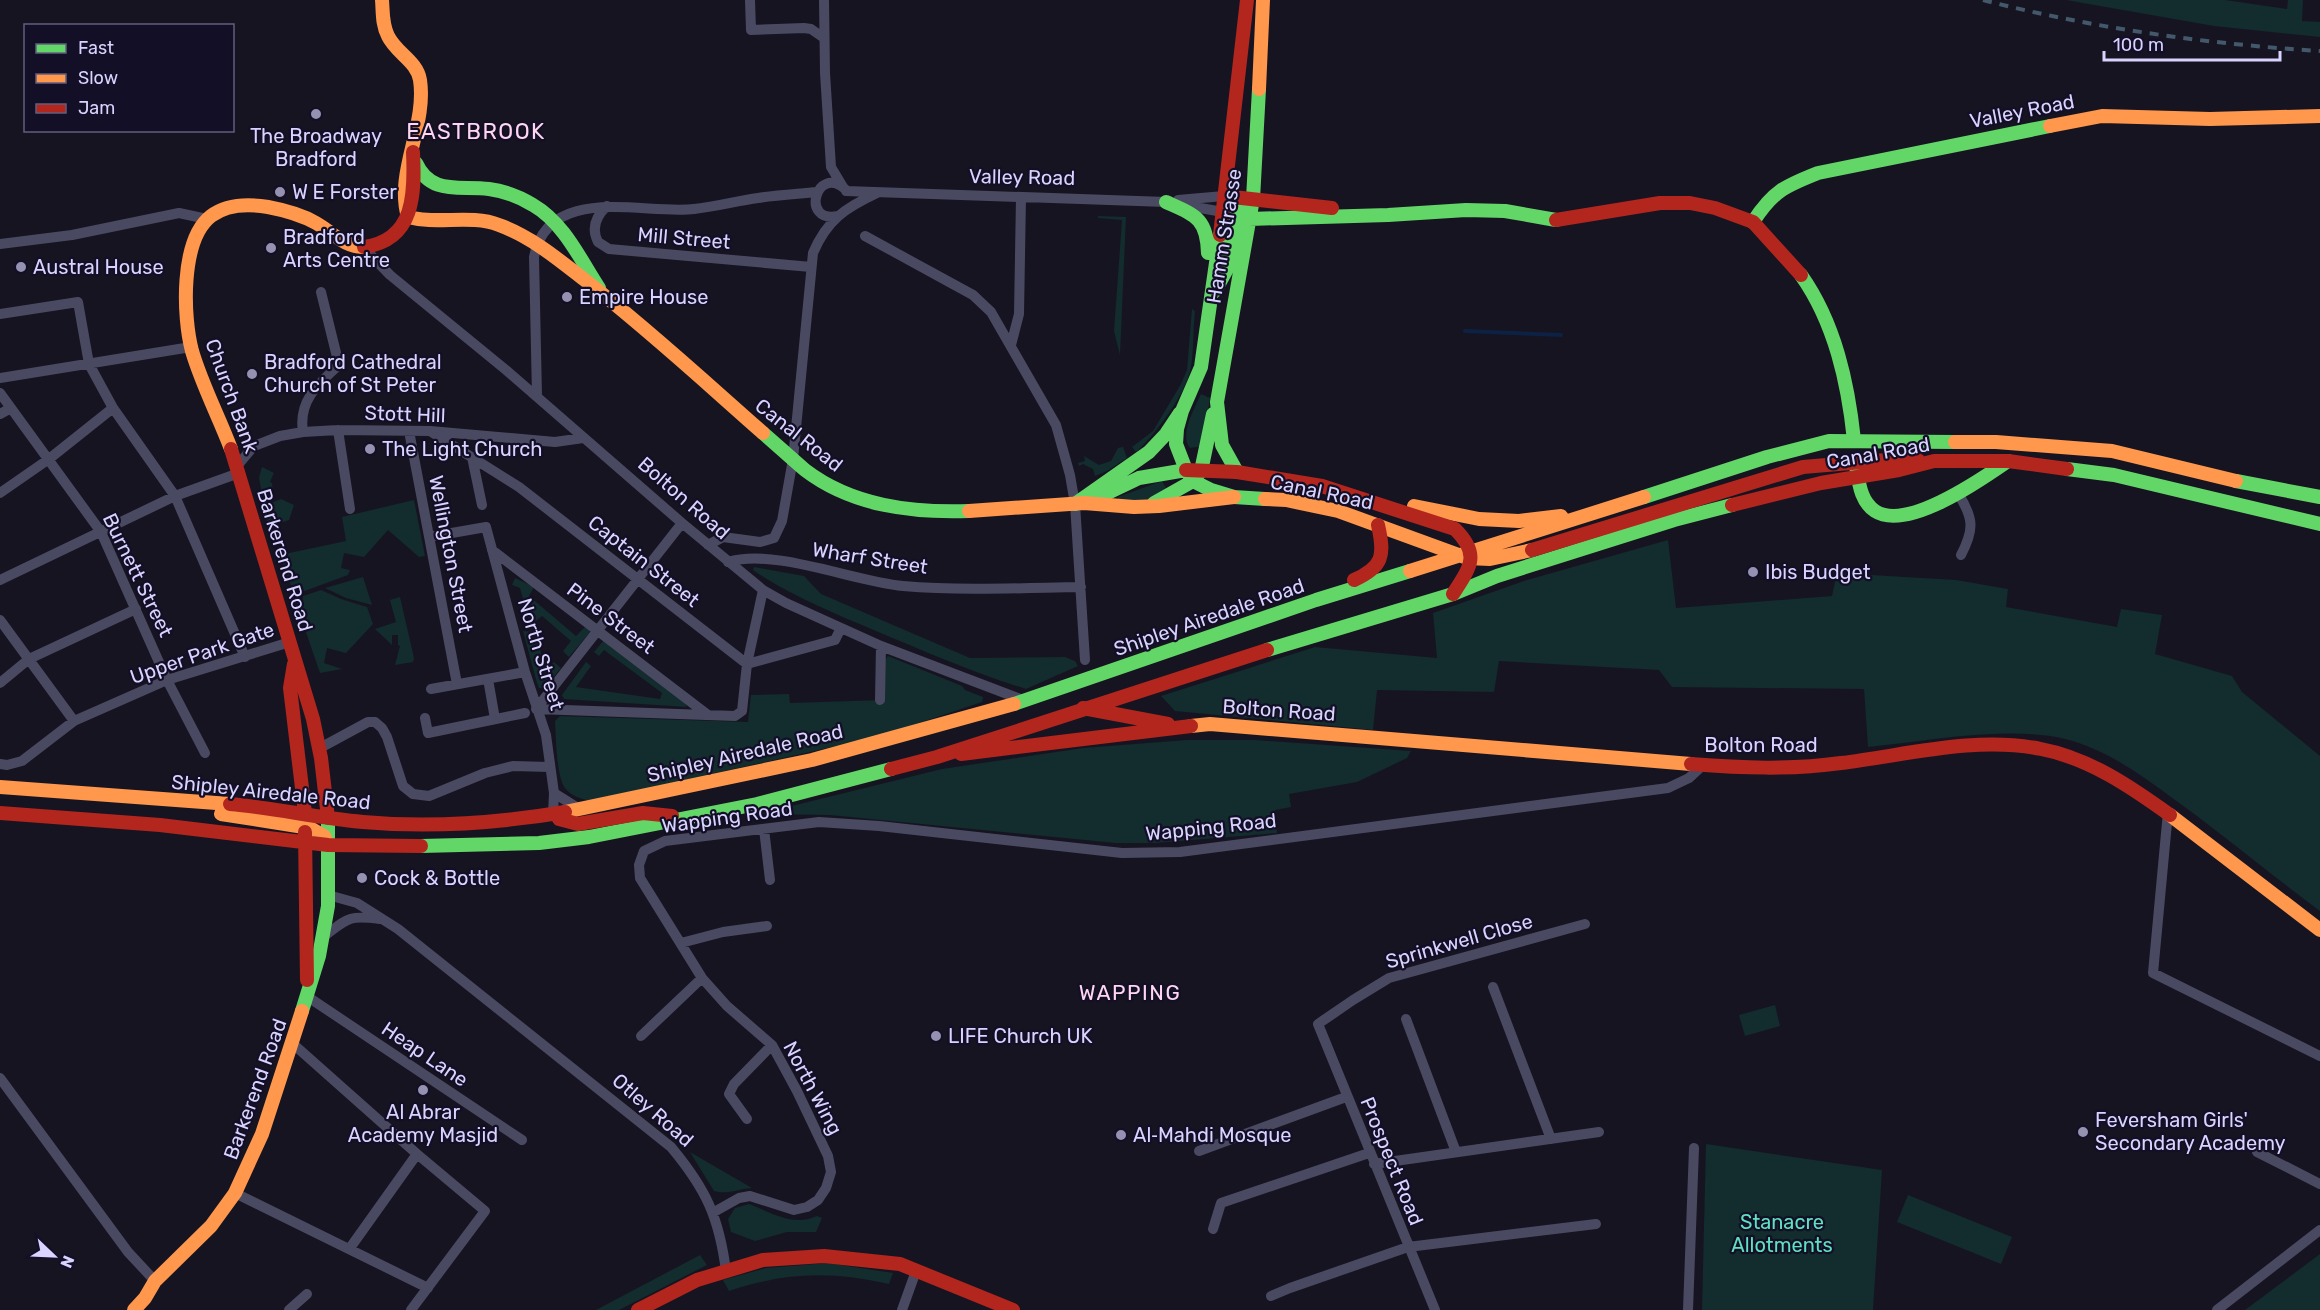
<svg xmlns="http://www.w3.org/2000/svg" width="2320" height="1310" font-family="Rubik,sans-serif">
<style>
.green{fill:#132c2d}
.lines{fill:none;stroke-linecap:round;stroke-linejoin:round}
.stream{stroke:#0d2144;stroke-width:4}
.street{stroke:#4a4962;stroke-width:10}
.fast{stroke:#63d668;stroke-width:14}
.slow{stroke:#ff974d;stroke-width:14}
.jam{stroke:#b3261e;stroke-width:14}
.rail{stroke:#43596b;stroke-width:4;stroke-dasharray:9 8;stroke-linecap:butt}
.poi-dot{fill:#9591b1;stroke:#130f26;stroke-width:2}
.labels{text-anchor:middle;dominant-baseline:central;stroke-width:4.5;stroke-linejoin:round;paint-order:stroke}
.street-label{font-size:20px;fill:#d9d4ff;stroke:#130f26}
.poi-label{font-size:20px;fill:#d9d4ff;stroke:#130f26;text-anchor:start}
.park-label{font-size:20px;fill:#5fe0c0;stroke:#130f26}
.neighbourhood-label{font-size:21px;letter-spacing:1.5px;fill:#ffd6f0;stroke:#130f26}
.quarter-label{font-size:22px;letter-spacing:1.5px;fill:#ffd6f0;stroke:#130f26}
</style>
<rect width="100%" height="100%" fill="#161421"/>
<path class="green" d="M 2066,0 L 2225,0 L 2287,9 L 2288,0 L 2303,0 L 2302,21 L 2320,22 L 2320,37 L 2214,26 Z
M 1098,216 L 1126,217 L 1120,355 L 1114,331 L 1122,220 L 1098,218 Z
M 1192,309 L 1195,311 C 1193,329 1194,349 1191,367 C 1186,394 1156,434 1136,452 L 1132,447 L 1153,431 L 1181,384 L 1187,370 Z
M 1201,394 L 1210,398 L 1203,446 L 1190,448 C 1179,435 1194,409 1201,394 Z
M 1123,447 L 1127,458 L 1107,471 L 1095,476 L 1093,469 L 1083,464 L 1079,466 L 1078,463 L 1085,461 L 1084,456 L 1099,465 L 1111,461 L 1118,448 Z
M 262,467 L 274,473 L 270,482 L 272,483 L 274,500 L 271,501 L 271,503 L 281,499 L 294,505 L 289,520 L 268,527 L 259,478 Z
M 1162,481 L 1166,488 L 1150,499 L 1119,504 L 1118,497 Z
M 414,500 L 425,556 L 419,557 L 388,530 L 364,557 L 344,553 L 341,568 L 350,570 L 348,575 L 302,592 L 291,586 L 280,555 L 346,541 L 342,517 Z
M 1668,540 L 1676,608 L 1832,596 L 1837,573 L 1956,580 L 2008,589 L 2006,607 L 2117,627 L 2121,609 L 2162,615 L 2155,654 L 2232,676 L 2242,692 L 2320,756 L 2320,911 C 2271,875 2225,836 2175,800 C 2137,772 2098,743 2050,736 C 1991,728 1928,741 1868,747 L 1864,689 L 1672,687 L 1659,670 L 1499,661 L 1494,692 L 1377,690 L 1373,730 L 1175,711 L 1161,696 L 1315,647 L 1437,658 L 1433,613 L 1527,580 Z
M 754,567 L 804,576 L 821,594 L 970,658 L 1065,657 L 1075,661 L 1078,666 L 1026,689 C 974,673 926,652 876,631 C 834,613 791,596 753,570 Z
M 363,577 L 372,605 L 346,598 L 325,588 Z
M 515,578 L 534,587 L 529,596 L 576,636 L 585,627 L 591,631 L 569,657 L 563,651 L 571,641 L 542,616 L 532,624 L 534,628 L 531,629 L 520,588 L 512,585 Z
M 321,590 L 341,599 L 367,607 L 373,624 L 346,653 L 327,648 L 324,663 L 342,669 L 320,673 L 297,606 L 302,602 L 303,596 Z
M 400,597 L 414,658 L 413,662 L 395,665 L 400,646 L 398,645 L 398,635 L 392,635 L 392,645 L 375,629 L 396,622 L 390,600 Z
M 523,631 L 535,632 L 546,670 L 554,662 L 561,668 L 544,688 L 539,688 L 537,683 Z
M 604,640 L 685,703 L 687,707 L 564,699 L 562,695 L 586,662 L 591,666 L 576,687 L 660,699 L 662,693 L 604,650 L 599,656 L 594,652 Z
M 888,656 L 962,686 L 965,690 L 983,697 L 982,702 L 877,737 L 591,801 C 581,799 571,796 565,788 C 556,775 556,737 555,721 L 560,716 L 748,722 L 751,695 L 789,694 L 790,703 L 885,700 L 885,660 Z
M 1187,740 L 1255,740 L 1411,751 L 1407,758 L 1357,782 L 1289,794 L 1291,807 L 1275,810 L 1277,833 L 1155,843 L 1116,843 L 830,815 L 759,814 L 942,769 L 1083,748 Z
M 1775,1005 L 1780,1026 L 1745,1036 L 1739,1015 Z
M 1706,1144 L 1882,1170 L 1873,1310 L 1702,1310 Z
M 690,1152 L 752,1188 C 737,1189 728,1195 714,1191 Z
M 1908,1195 L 2012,1237 L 2001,1264 L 1897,1222 Z
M 749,1204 C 772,1213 794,1227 817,1216 L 822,1218 L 816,1232 L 787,1232 L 755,1241 L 731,1232 L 728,1219 L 735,1208 Z
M 2320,1254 L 2320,1310 L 2245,1310 Z
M 700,1255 L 707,1265 L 619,1310 L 596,1310 Z
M 828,1263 L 893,1273 L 889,1284 C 831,1271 786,1272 729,1291 L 723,1280 L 766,1268 Z"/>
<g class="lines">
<path class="stream" d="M 1465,331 L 1561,335"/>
<path class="street" d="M 750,0 L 751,30 L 804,28 L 811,29 L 824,38
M 824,0 L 825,73 L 831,167 L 843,187
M 846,191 L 1166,202 L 1223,212
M 1178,200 L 1224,196
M 607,206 C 596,216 591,228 598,242 L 609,249 L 811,267
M 838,216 C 800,224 816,164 845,189
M 865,236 L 973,295 L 991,312 L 1056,425 L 1070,475 L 1075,504 L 1085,660
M 0,244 L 72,235 L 179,213 L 207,219
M 364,248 L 390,275 L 506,370 L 682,523 L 763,590 L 786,603 L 881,646 L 1023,700
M 0,314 L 78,302 L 89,364 L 113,408 L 175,496 L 245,657
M 1011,345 L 1019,314 L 1021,197
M 0,378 L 191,347
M 0,393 L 101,532 L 167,680 L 205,753
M 537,396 L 534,257 C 548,183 644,215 694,209 C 715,207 736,201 758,198 C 777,195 797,194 817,192
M 0,414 L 11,408
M 338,430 L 350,509
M 409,431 L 457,684
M 430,431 L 519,487 L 747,664 L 835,640 L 841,628
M 303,432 C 298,401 318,384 339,365 L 321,292
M 472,457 L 482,505
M 237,466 L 254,446 L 280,436 L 303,432 L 338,430 L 430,431 L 555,442 L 583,438
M 0,493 L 49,459 L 113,408
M 1959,495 C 1974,519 1974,530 1961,555
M 429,537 L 486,527 L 525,672 L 546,735 L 554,793 L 553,815
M 708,545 L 723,537 L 760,542 L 774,538 L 782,521 L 793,459 L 813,253 C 827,220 845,208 877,193
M 492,550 L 708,715
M 728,562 C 775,548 852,581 903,586 C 962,591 1022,588 1081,587
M 0,580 L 175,496 L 239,473
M 0,620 L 74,721
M 488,679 L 495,719
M 0,683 L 29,659 L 136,609
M 431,689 L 525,672
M 880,700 L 881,646
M 536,709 L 735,716 L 742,711 L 747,664 L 763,590
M 536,709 L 682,523
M 425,718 L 428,733 L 525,713
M 320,748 L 368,722 L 375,722 L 382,728 L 387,737 L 403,786 L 413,794 L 429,796 L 485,773 L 513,766 L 549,767
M 0,764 L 7,765 L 22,761 L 74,721 L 167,680 L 290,642
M 554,793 L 581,810
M 2168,812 L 2153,973 L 2320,1056
M 764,829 L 770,880
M 328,895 L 357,903 L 398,929 L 671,1147 C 706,1189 719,1217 726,1271
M 323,937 C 348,918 348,915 380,919
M 681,943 L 723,932 L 767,926
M 1493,987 L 1551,1139
M 308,997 L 522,1140
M 1406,1019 L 1456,1152
M 641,1036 L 702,978
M 292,1043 L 417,1154 L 485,1211 L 411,1310
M 0,1078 L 128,1252 L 155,1281
M 747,1119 L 729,1094 L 734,1084 L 772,1045
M 1199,1151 L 1346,1097
M 2257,1152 L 2320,1184
M 1374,1164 L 1599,1132
M 235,1193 L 428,1288
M 714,1212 L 739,1198 L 750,1196 L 794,1210 L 807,1207 L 818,1200 L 826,1188 L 831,1172 L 828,1156 L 797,1091 L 772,1045 L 727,1006 L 702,978 L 640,878 L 639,865 L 644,851 L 665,841 L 819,822 L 879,826 L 1122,853 L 1180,852 L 1668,788 L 1689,778 L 1703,765
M 1213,1229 L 1221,1203 L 1369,1153
M 350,1248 L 417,1154
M 1271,1296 L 1290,1288 L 1408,1247 L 1596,1224
M 289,1310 L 307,1294
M 902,1310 L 916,1271
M 1435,1310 L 1318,1024 L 1353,1000 L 1389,978 L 1585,924
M 1688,1310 L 1694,1148
M 2217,1310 L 2320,1230"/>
<path class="fast" d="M 416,163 C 431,196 460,185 489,189 C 504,191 520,197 533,205 C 564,223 580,259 599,288
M 1166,202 C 1195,215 1207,218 1208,253
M 1238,216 L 1249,219 L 1388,215 L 1466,210 L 1505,211 L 1556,220
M 1753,222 C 1773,191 1785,186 1818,173 L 2050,126
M 1220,235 L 1201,367 L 1182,411 L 1177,429 L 1176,444 L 1186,470 L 1193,481 L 1211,490 L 1234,497 L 1265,499
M 1801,275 C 1835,323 1848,383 1854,440
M 1215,291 L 1226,271 L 1236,216 L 1253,199
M 763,433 C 777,445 791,458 805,470 C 852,506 912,513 969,511
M 1856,466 C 1859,482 1860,501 1875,511 C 1907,532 1982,479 2008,461
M 2067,469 L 2114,475 L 2320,524
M 1237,472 L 1222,445 L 1217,402 L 1253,199 L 1259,89
M 1195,478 L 1201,471 L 1213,414
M 2236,481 L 2320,497
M 1644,497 L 1767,457 L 1829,441 L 1955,442
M 1091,501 L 1139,478 L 1186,470
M 1154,503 L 1193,481
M 1075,504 L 1149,452 L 1166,434 L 1180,413
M 1267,650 L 1453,594 L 1497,576 L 1674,520 L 1732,505
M 1014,704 L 1316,600 L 1410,571
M 421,846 L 539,843 L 589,837 L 757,804 L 891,769
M 302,1011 L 319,956 L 328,906 L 328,818"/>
<path class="slow" d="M 382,0 C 383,12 382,25 388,36 C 396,53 417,61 420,80 C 427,126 395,172 408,217
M 1259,89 L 1263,0
M 2050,126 L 2102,116 L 2210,119 L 2320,116
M 408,217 C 438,225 470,214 499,225 C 532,237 559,260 586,281 C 648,329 705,382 763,433
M 1955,442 L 1996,442 L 2112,451 L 2236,481
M 231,449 C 219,417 202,385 192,351 C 183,317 180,240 211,216 C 227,204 250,204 268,207 C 284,210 302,215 316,223 C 332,232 344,247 364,247
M 1265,499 L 1286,500 L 1338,511 L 1467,558 L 1490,559 L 1532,550
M 1414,506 L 1479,519 L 1519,521 L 1561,516
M 969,511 L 1084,503 L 1134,507 L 1159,506 L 1234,497
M 1410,571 L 1644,497
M 1191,726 L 1210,724 L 1691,764
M 0,787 L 230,804
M 565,812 L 812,760 L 1014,704
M 221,814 L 310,828 L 324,836 L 328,845
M 2170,815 L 2320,930
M 134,1310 L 145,1298 L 155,1281 L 211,1226 L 235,1193 L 262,1134 L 302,1011"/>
<path class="jam" d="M 1224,196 L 1332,208
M 1556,220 L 1660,203 L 1690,203 L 1715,208 L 1753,222 L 1801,275
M 1220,235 L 1247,0
M 364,247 C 415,240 415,193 413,152
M 231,449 L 313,719 L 321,758 L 328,818
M 1186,470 L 1237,472 L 1322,486 L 1455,529 C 1481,555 1470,567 1453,594
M 1732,505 L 1821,483 L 1899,470 L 1934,461 L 2008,461 L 2067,469
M 1532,550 L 1803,467 L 1898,459 L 1918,460
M 1354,580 C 1383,567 1385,556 1378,525
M 294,664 L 290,688 L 305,813
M 1083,708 L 1168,724
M 961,754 L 1191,726
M 1691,764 C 1741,768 1791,770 1841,763 C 1907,755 1975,736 2041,749 C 2089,758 2131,787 2170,815
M 891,769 L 937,757 L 1267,650
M 230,804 C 275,808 318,818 363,822 C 430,828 499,823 565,812
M 0,813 L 160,825 L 328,845 L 421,846
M 559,819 L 578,824 L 643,813 L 672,816
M 305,832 L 307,980
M 638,1310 L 697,1280 L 763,1260 L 824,1256 L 900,1264 L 1013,1310"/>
<path class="rail" d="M 1983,0 C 2092,28 2207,44 2320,51"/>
</g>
<g class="poi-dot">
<circle cx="316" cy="114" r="6"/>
<circle cx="280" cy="192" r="6"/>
<circle cx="271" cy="248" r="6"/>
<circle cx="21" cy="267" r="6"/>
<circle cx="567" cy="297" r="6"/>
<circle cx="252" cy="374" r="6"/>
<circle cx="370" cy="449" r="6"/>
<circle cx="1753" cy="572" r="6"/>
<circle cx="362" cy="878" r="6"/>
<circle cx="936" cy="1036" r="6"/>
<circle cx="423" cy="1090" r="6"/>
<circle cx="2083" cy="1132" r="6"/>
<circle cx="1121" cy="1135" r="6"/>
</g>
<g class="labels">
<g class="street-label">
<text transform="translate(2022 111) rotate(-11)">Valley Road</text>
<text transform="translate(1022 177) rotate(1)">Valley Road</text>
<text transform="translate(1224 236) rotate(-81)">Hamm Strasse</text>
<text transform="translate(684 238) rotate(5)">Mill Street</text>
<text transform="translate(232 396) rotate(70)">Church Bank</text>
<text transform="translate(405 414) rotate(2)">Stott Hill</text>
<text transform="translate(799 435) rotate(38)">Canal Road</text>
<text transform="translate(1878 453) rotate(-10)">Canal Road</text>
<text transform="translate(1322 492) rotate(12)">Canal Road</text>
<text transform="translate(684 498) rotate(41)">Bolton Road</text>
<text transform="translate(451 554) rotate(79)">Wellington Street</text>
<text transform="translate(870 558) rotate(9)">Wharf Street</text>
<text transform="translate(285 560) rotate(73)">Barkerend Road</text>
<text transform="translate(644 561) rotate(38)">Captain Street</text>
<text transform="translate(138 575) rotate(64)">Burnett Street</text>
<text transform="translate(1209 617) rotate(-19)">Shipley Airedale Road</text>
<text transform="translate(611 618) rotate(37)">Pine Street</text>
<text transform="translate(202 653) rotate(-19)">Upper Park Gate</text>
<text transform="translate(541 654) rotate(73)">North Street</text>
<text transform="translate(1279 710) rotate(4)">Bolton Road</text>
<text x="1761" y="745">Bolton Road</text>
<text transform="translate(745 753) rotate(-13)">Shipley Airedale Road</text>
<text transform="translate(271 792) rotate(6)">Shipley Airedale Road</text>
<text transform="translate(727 817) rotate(-8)">Wapping Road</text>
<text transform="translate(1211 827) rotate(-6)">Wapping Road</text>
<text transform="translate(1459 941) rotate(-16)">Sprinkwell Close</text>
<text transform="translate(425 1054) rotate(34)">Heap Lane</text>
<text transform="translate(813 1088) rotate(62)">North Wing</text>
<text transform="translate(255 1089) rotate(-70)">Barkerend Road</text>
<text transform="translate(653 1110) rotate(41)">Otley Road</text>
<text transform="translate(1392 1161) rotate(68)">Prospect Road</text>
</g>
<g class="poi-label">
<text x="316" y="136" text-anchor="middle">The Broadway<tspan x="316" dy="23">Bradford</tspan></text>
<text x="292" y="192">W E Forster</text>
<text x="283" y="237">Bradford<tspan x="283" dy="23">Arts Centre</tspan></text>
<text x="33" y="267">Austral House</text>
<text x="579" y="297">Empire House</text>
<text x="264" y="362">Bradford Cathedral<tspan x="264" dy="23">Church of St Peter</tspan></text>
<text x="382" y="449">The Light Church</text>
<text x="1765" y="572">Ibis Budget</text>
<text x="374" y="878">Cock &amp; Bottle</text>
<text x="948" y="1036">LIFE Church UK</text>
<text x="423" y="1112" text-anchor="middle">Al Abrar<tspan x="423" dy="23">Academy Masjid</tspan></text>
<text x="2095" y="1120">Feversham Girls'<tspan x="2095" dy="23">Secondary Academy</tspan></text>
<text x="1133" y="1135">Al‐Mahdi Mosque</text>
</g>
<g class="park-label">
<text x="1782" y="1222">Stanacre<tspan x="1782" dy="23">Allotments</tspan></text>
</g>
<g class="neighbourhood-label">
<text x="1130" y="992">WAPPING</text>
</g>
<g class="quarter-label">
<text x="476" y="131">EASTBROOK</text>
</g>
</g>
<rect x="24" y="24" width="210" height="108" fill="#130f26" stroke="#625e7d" stroke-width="1.5"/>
<rect x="36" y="44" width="30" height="9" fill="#63d668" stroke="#625e7d" stroke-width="1.5"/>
<text x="78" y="54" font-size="18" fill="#d9d4ff">Fast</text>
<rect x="36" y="74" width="30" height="9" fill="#ff974d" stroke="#625e7d" stroke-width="1.5"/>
<text x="78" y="84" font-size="18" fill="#d9d4ff">Slow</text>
<rect x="36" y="104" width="30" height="9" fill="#b3261e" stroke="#625e7d" stroke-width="1.5"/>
<text x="78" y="114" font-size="18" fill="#d9d4ff">Jam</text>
<g transform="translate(54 1256) rotate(113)" stroke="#130f26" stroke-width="4.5" paint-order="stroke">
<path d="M0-4.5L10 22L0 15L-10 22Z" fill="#d9d4ff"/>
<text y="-9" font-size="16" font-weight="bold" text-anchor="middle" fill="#d9d4ff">N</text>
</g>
<path d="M2104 51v9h176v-9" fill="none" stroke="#d9d4ff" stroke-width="3"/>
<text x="2113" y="51" font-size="18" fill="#d9d4ff" stroke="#130f26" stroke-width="4.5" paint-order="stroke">100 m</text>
</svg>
